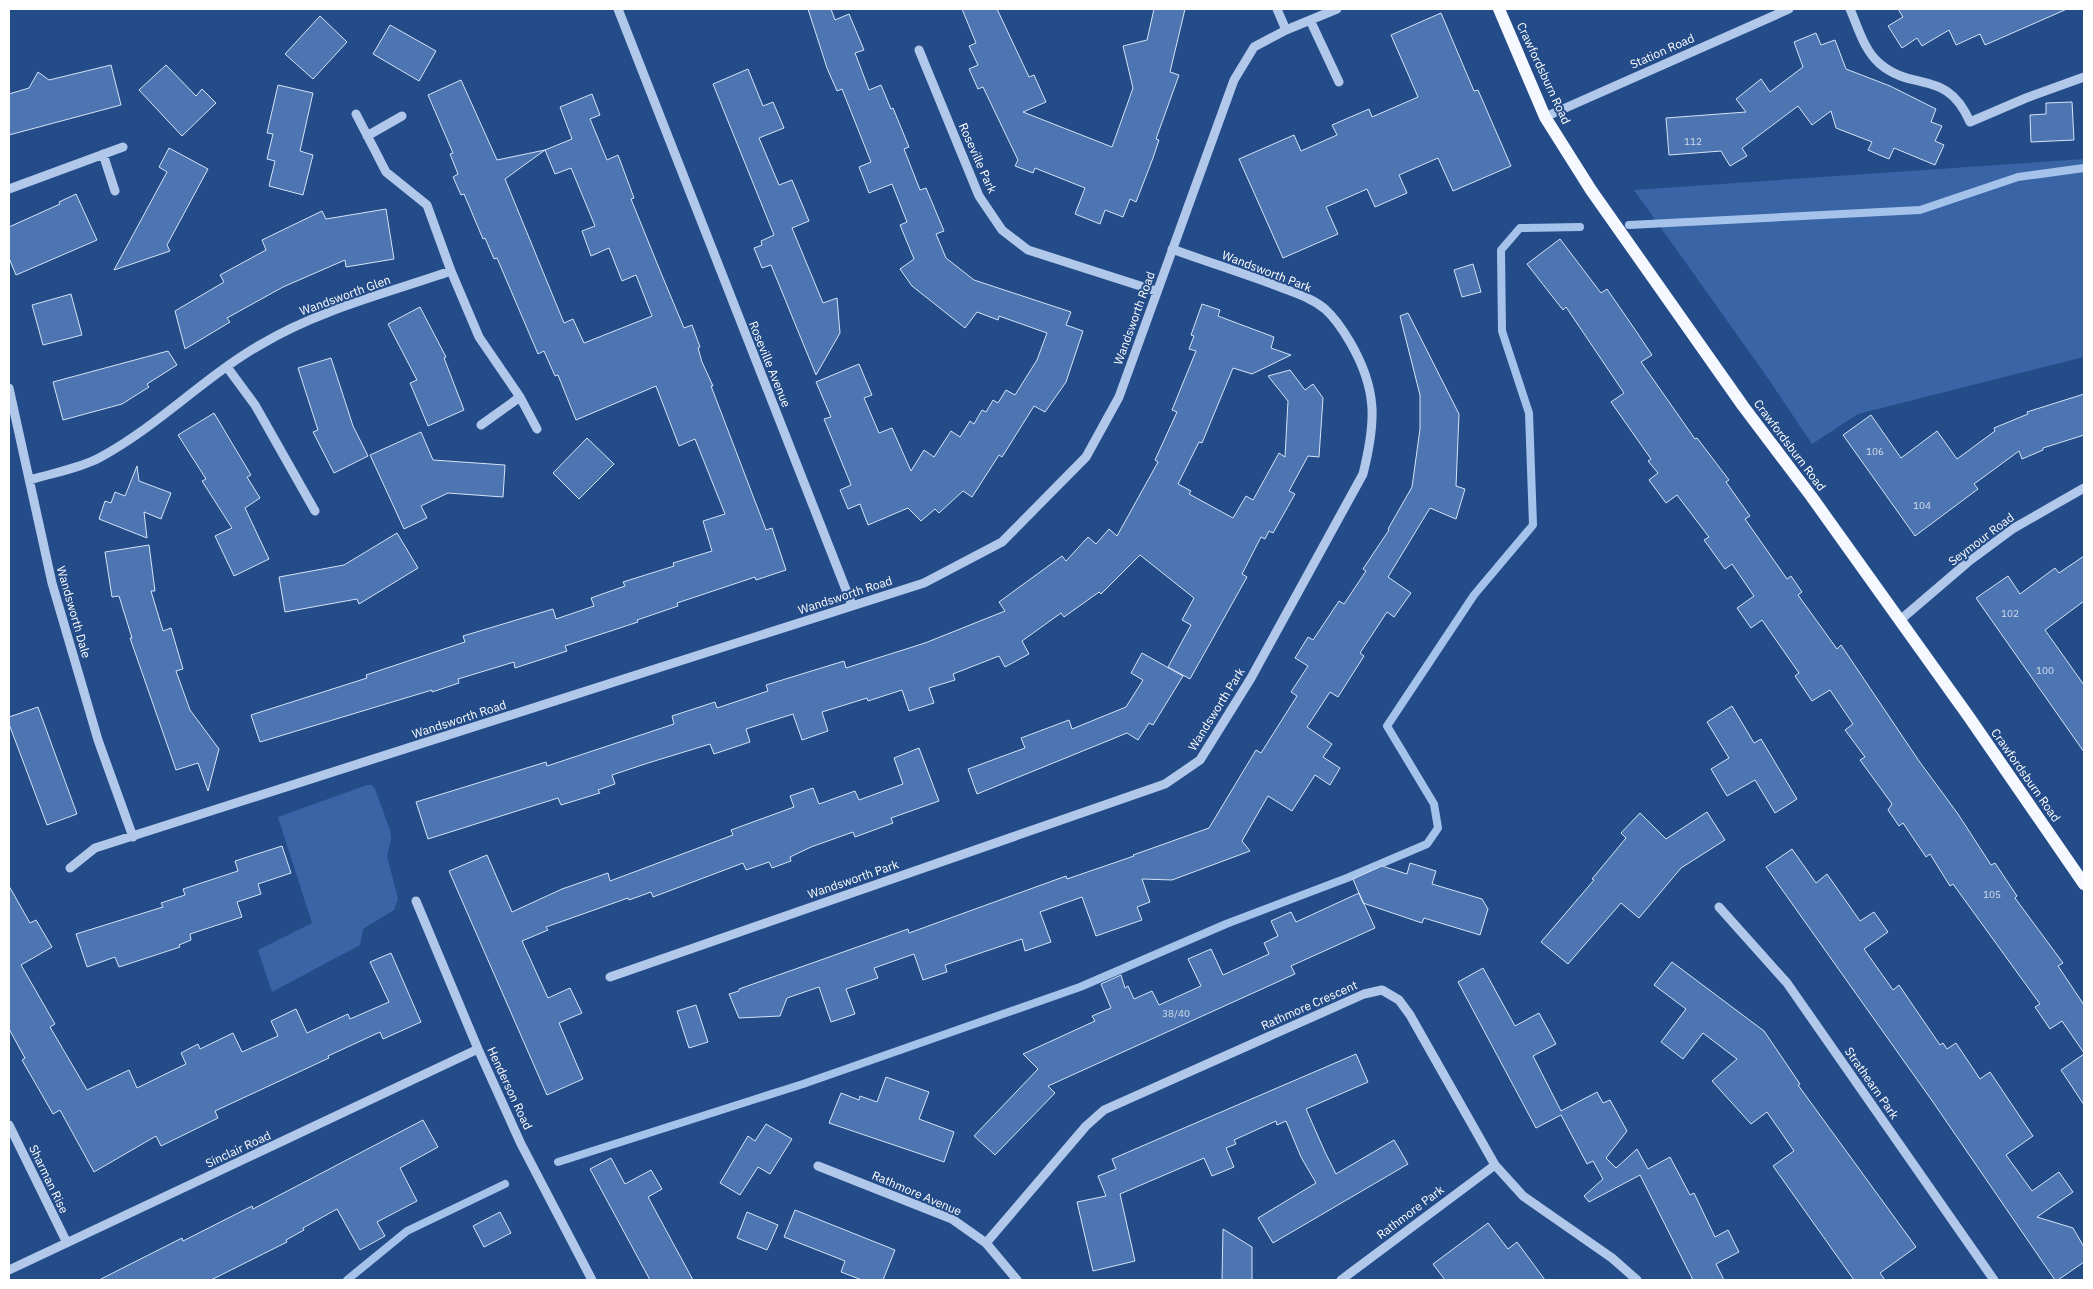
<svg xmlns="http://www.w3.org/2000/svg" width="2093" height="1289" font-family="'IBM Plex Sans',sans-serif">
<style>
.green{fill:#3965a6}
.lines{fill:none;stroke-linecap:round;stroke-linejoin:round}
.stream{stroke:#a5c2eb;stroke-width:8}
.building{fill:#4d75b1;stroke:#d5e3f7}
.minor{stroke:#b1c8ea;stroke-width:9}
.major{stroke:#f5f8fe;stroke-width:12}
.labels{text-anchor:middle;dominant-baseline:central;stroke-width:4;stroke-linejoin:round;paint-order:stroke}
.number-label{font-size:10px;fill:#d2dcec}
.street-label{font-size:12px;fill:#fff;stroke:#244c89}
</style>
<rect width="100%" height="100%" fill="#244c89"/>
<path class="green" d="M 2084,159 L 2084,357 L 1858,414 L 1812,444 L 1765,374 L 1634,190 Z
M 367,785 L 372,785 L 375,789 L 390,830 L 391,839 L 387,856 L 398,899 L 394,910 L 363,929 L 360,945 L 272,992 L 258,950 L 312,923 L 278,817 Z"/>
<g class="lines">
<path class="stream" d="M 1629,225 L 1920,210 L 2018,177 L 2084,168
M 558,1162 L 803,1084 L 1080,987 L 1226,924 L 1347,878 L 1427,844 L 1438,828 L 1434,804 L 1387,726 L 1474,595 L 1533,525 L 1529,413 L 1502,331 L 1501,250 L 1520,228 L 1580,227
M 347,1280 L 407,1231 L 505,1184"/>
</g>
<path class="building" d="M 808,9 L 831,9 L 835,20 L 849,14 L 864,50 L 855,53 L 869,90 L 881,85 L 891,109 L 893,108 L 909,147 L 904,149 L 920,190 L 926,188 L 944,231 L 936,234 L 946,258 L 974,280 L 1071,312 L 1066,325 L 1083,331 L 1066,382 L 1045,412 L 1034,406 L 1002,457 L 999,455 L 972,497 L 963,491 L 939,513 L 935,509 L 921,521 L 908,508 L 868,525 L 860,504 L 848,509 L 840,490 L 851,485 L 824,419 L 831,417 L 816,382 L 859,364 L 872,395 L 864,398 L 879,433 L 892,428 L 911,471 L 924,450 L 934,457 L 951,431 L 960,437 L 970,421 L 974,424 L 982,410 L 986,412 L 993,400 L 998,403 L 1006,390 L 1015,395 L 1037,360 L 1047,333 L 999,316 L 998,320 L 977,312 L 965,328 L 912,286 L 900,269 L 914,259 L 900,225 L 907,222 L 892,184 L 869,193 L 859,167 L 871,162 L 842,89 L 837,91 L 827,68 Z
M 962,9 L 997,9 L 1029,77 L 1034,75 L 1046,102 L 1023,112 L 1112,147 L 1133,88 L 1123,46 L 1147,40 L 1154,9 L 1185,9 L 1170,72 L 1179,75 L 1156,139 L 1159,140 L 1153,158 L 1136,202 L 1130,199 L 1123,217 L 1105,210 L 1100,224 L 1075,214 L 1085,188 L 1035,168 L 1033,173 L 1015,166 L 1018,160 L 983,87 L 978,89 L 969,69 L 978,65 L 969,46 L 976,43 Z
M 1898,9 L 2067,9 L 1985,45 L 1980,34 L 1956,45 L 1949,30 L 1922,46 L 1917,38 L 1902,48 L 1888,26 L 1903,17 Z
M 1441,13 L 1474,91 L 1478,90 L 1511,166 L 1453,191 L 1438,158 L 1399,175 L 1407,193 L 1375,207 L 1367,189 L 1326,207 L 1338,234 L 1283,258 L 1239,159 L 1294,135 L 1301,151 L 1337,135 L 1332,125 L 1369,109 L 1372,117 L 1418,97 L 1391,35 Z
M 320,16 L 347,42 L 313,79 L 285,54 Z
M 390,25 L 436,51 L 419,81 L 373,54 Z
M 1816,33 L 1821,45 L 1835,40 L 1846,69 L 1890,86 L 1936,109 L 1931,122 L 1942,126 L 1935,141 L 1944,145 L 1935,165 L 1894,148 L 1889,159 L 1877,154 L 1868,150 L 1872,142 L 1836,128 L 1831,111 L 1812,125 L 1798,106 L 1742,148 L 1747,156 L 1730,166 L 1721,151 L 1669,155 L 1666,118 L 1746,112 L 1736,99 L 1761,79 L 1770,92 L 1803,67 L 1794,42 Z
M 111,65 L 121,105 L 9,135 L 9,94 L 29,88 L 38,72 L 49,80 Z
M 166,65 L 196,96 L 202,89 L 216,103 L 182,136 L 139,90 Z
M 748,69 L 763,106 L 773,102 L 784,128 L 759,138 L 779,185 L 792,180 L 809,221 L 792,228 L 823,303 L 837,298 L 840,333 L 816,375 L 771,265 L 762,268 L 754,248 L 762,245 L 761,241 L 774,235 L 713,84 Z
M 461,80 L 497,160 L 545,150 L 505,179 L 564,323 L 573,319 L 584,343 L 652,316 L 636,275 L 622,281 L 609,248 L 591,256 L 582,231 L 595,226 L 571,168 L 555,174 L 545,150 L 572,139 L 560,107 L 592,94 L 600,115 L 590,119 L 607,160 L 618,155 L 634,198 L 631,199 L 661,273 L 684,328 L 692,325 L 700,347 L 698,348 L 702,362 L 713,386 L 711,386 L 742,467 L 766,530 L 772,528 L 786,570 L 756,580 L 755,577 L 677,603 L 678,606 L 637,620 L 638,622 L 565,646 L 567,651 L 515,668 L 514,662 L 458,679 L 459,683 L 432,692 L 432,690 L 260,742 L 251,715 L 367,678 L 366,675 L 465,642 L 463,636 L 553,609 L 556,619 L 594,606 L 591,598 L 625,586 L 623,582 L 674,566 L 673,563 L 712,551 L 703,521 L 725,514 L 695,439 L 679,446 L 656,386 L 576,420 L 558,375 L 555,376 L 544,351 L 538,354 L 497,258 L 494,259 L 485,238 L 483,239 L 464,194 L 461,195 L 453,177 L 458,174 L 450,154 L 453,153 L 428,95 Z
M 278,85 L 313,93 L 300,151 L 313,155 L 303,195 L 269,186 L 275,161 L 267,159 L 273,134 L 267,133 Z
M 2072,102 L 2074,140 L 2031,142 L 2030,115 L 2046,114 L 2046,103 Z
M 169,148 L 208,169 L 167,245 L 170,251 L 114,270 L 167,172 L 159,167 Z
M 76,194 L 97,240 L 16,275 L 9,258 L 9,227 L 60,204 L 59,202 Z
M 386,209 L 394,259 L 346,267 L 345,260 L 283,287 L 227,318 L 230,322 L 185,349 L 175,311 L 224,282 L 220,275 L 266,250 L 262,240 L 322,211 L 326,219 Z
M 1560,239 L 1601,293 L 1607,289 L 1636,331 L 1652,355 L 1641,362 L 1695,439 L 1697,438 L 1729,480 L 1726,482 L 1750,516 L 1745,519 L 1787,579 L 1791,576 L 1802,592 L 1798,595 L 1837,649 L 1841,645 L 1919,761 L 1958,814 L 1991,865 L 1995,863 L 2017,896 L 2015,898 L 2063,963 L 2058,966 L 2084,1005 L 2084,1053 L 2062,1021 L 2050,1029 L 2035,1007 L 2040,1004 L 1953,884 L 1950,886 L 1930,854 L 1926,857 L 1903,823 L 1899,826 L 1888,810 L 1892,804 L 1860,760 L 1865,757 L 1845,730 L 1853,724 L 1830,690 L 1812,701 L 1795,676 L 1799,673 L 1762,620 L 1751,628 L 1737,608 L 1754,596 L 1732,564 L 1725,569 L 1704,540 L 1709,537 L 1677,495 L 1666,503 L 1649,480 L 1658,473 L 1648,461 L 1651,459 L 1611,402 L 1624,393 L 1566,307 L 1563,310 L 1527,264 Z
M 1473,264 L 1481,292 L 1462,297 L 1454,270 Z
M 71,294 L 82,335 L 43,345 L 32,305 Z
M 1202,304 L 1220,310 L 1218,316 L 1274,337 L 1271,348 L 1291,355 L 1252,374 L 1233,368 L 1202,443 L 1199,442 L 1178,484 L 1191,491 L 1189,494 L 1233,518 L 1246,496 L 1253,500 L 1279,453 L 1285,457 L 1288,401 L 1268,376 L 1290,370 L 1305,390 L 1313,384 L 1323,398 L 1319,457 L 1308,456 L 1289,491 L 1295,494 L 1273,533 L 1269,531 L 1265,539 L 1261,537 L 1242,574 L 1247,577 L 1190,679 L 1168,667 L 1191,625 L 1182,620 L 1194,598 L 1140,555 L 1101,594 L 1099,592 L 1064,617 L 1061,613 L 1022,641 L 1029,654 L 1005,667 L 999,656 L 953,674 L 955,680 L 929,688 L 934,703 L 909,711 L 902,690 L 868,701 L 867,698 L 822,712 L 828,731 L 802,740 L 793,714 L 746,729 L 750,742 L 714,754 L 710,744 L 648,763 L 612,775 L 615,784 L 598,790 L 600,793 L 561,805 L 558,798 L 428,839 L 416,802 L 546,762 L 547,766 L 674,724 L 672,716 L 715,702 L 717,708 L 768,691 L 766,685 L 844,661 L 846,668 L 925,643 L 1005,611 L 999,602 L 1062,556 L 1066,561 L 1088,537 L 1096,544 L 1109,529 L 1117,536 L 1158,462 L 1155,460 L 1177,412 L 1172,410 L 1196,351 L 1189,349 L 1194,336 L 1191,335 Z
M 420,307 L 446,357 L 444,358 L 464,410 L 428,426 L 410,383 L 417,380 L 388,324 Z
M 1408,313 L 1459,414 L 1456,486 L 1465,489 L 1456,519 L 1430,508 L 1388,577 L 1411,593 L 1394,617 L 1387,612 L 1360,653 L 1364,656 L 1338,697 L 1330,692 L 1307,727 L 1332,744 L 1323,757 L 1340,768 L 1330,785 L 1315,775 L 1292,811 L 1268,796 L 1242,841 L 1250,851 L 1172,880 L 1142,879 L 1150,902 L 1137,907 L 1142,920 L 1096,936 L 1082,897 L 1040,912 L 1051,942 L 1025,951 L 1022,939 L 945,965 L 947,972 L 923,980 L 914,954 L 874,968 L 878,978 L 846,989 L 855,1014 L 831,1022 L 819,987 L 787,998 L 780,1016 L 739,1018 L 729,994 L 739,991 L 739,989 L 908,929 L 909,933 L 1066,876 L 1067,879 L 1134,856 L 1133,855 L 1209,828 L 1256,750 L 1261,753 L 1297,696 L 1291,692 L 1308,666 L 1295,658 L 1308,637 L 1313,640 L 1339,601 L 1344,604 L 1366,571 L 1363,569 L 1389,530 L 1388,529 L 1412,487 L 1420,429 L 1420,395 L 1400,316 Z
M 168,351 L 177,365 L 147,384 L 149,387 L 122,404 L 63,420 L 53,382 Z
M 331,358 L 353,426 L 368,456 L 334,473 L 313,432 L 318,430 L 298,368 Z
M 2084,394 L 2084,435 L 2043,448 L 2043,450 L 2022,459 L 2019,451 L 1974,484 L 1978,489 L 1915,536 L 1843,435 L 1871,415 L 1901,458 L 1937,431 L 1957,459 L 1995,431 L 1994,428 L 2028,414 L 2027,412 Z
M 214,413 L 251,475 L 247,477 L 260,498 L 245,508 L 269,559 L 234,576 L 215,536 L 232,528 L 202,481 L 206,479 L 178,435 Z
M 421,432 L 433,460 L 505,465 L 503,497 L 448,493 L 421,506 L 427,518 L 404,529 L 370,455 Z
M 587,438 L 614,464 L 579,499 L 553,473 Z
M 137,466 L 139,481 L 171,493 L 161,519 L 144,512 L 147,538 L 99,519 L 105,501 L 111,503 L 115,492 L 125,496 Z
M 397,533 L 418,568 L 359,604 L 357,599 L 285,612 L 279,577 L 344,565 Z
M 149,545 L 155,591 L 151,591 L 163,631 L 171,628 L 183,669 L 176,671 L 190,710 L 219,749 L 208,791 L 198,763 L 176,770 L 130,638 L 132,638 L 119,596 L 112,597 L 105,552 Z
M 2084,556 L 2084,601 L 2045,630 L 2084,685 L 2084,752 L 1976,598 L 2008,576 L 2020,594 L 2055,568 L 2059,573 Z
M 1142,653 L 1183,676 L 1153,725 L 1149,723 L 1138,740 L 1127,733 L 977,794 L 968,769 L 1025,748 L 1021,738 L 1069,720 L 1072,729 L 1126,707 L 1143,680 L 1131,673 Z
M 1732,706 L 1754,743 L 1761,739 L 1797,799 L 1775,813 L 1755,780 L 1727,796 L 1711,769 L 1729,758 L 1707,722 Z
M 38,707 L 77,814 L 47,825 L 9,724 L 9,717 Z
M 919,748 L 939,801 L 891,818 L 893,823 L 855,837 L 853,832 L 811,847 L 790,857 L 791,861 L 772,868 L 769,862 L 746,870 L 743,863 L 653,897 L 651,892 L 629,900 L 628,898 L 546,927 L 548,930 L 522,941 L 548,998 L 570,988 L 582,1013 L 559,1023 L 583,1079 L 547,1095 L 449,871 L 487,855 L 512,912 L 562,889 L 608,873 L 610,881 L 733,835 L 731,830 L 794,807 L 790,796 L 813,788 L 819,804 L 855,791 L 859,800 L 903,784 L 894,758 Z
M 1707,812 L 1725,840 L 1681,868 L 1639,918 L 1621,903 L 1568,964 L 1541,942 L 1594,880 L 1592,879 L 1626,838 L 1621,833 L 1640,813 L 1666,839 Z
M 282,846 L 291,873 L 258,884 L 261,894 L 237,902 L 242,917 L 190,934 L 191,940 L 179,945 L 180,947 L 119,967 L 115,957 L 87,967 L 76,934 L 163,907 L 161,903 L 185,895 L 183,889 L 238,871 L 235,861 Z
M 1792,849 L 1816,883 L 1827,874 L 1860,921 L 1874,912 L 1888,932 L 1864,949 L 1893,990 L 1899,985 L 1940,1045 L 1943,1043 L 1947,1049 L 1956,1043 L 1980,1079 L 1990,1072 L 2033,1136 L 2006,1155 L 2032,1191 L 2059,1172 L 2073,1192 L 2037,1217 L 2073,1228 L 2084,1247 L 2084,1262 L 2058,1280 L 2055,1280 L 1933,1102 L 1766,867 Z
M 1410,863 L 1436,871 L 1432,884 L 1482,899 L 1488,909 L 1480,935 L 1424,918 L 1422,923 L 1363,903 L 1353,879 L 1382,866 L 1407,874 Z
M 9,886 L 30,923 L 36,920 L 52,947 L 21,965 L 55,1024 L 50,1027 L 87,1090 L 129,1070 L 137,1088 L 186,1064 L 181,1053 L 198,1044 L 200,1049 L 233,1033 L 242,1052 L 278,1036 L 271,1021 L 296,1009 L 307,1033 L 348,1014 L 350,1019 L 389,1002 L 370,962 L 391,953 L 421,1022 L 383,1039 L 380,1032 L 328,1056 L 329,1058 L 215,1111 L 218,1118 L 161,1146 L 156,1136 L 94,1172 L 60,1110 L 53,1114 L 22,1060 L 25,1058 L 9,1029 Z
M 1359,893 L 1375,928 L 1291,966 L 1295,974 L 1048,1086 L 1055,1093 L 995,1155 L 974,1136 L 1038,1069 L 1023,1054 L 1095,1021 L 1092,1016 L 1111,1008 L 1101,984 L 1121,975 L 1125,988 L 1128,986 L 1134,999 L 1152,991 L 1159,1005 L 1201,986 L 1188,959 L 1211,949 L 1223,975 L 1269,954 L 1264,943 L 1278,936 L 1271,921 L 1291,912 L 1296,922 Z
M 1672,962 L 1764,1031 L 1800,1084 L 1798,1085 L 1916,1247 L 1880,1273 L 1885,1280 L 1854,1280 L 1773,1166 L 1794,1151 L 1767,1112 L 1751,1124 L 1712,1081 L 1737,1059 L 1703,1033 L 1683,1059 L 1661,1042 L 1686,1009 L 1654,985 Z
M 1483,968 L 1515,1026 L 1539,1013 L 1556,1044 L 1533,1056 L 1561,1111 L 1597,1092 L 1603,1103 L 1610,1100 L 1627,1131 L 1606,1158 L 1616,1168 L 1637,1149 L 1648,1169 L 1670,1157 L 1690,1195 L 1694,1193 L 1715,1237 L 1728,1230 L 1739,1252 L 1716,1264 L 1724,1280 L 1693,1280 L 1640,1175 L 1589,1202 L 1584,1196 L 1603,1179 L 1593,1161 L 1587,1164 L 1561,1115 L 1536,1128 L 1458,982 Z
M 696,1005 L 708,1042 L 689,1048 L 677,1011 Z
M 1356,1054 L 1368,1082 L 1306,1109 L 1325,1152 L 1336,1174 L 1394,1140 L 1408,1164 L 1273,1243 L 1258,1218 L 1316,1183 L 1301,1157 L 1286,1121 L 1277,1125 L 1276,1121 L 1234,1140 L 1236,1144 L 1226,1148 L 1234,1167 L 1212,1176 L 1204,1158 L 1120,1194 L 1135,1261 L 1093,1271 L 1077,1202 L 1106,1196 L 1098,1176 L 1116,1169 L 1112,1159 Z
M 2084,1054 L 2084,1105 L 2061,1070 Z
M 886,1077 L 929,1092 L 919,1119 L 954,1132 L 944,1162 L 829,1123 L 841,1093 L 859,1100 L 860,1096 L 877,1102 Z
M 423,1120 L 438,1147 L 400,1168 L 417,1201 L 377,1222 L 385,1236 L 360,1250 L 337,1209 L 303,1228 L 304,1230 L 286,1240 L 287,1242 L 211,1280 L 99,1280 L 182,1238 L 183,1241 L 252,1206 L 253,1209 Z
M 766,1124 L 792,1139 L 770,1174 L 758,1167 L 740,1195 L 720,1183 L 748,1136 L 755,1141 Z
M 611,1158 L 625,1184 L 651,1170 L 662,1189 L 648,1197 L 693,1280 L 650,1280 L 590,1169 Z
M 795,1210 L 895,1250 L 883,1280 L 862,1280 L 841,1272 L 845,1261 L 784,1237 Z
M 500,1212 L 511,1233 L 484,1247 L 473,1226 Z
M 747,1212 L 778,1225 L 767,1250 L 737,1238 Z
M 1488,1223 L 1508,1249 L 1517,1242 L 1545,1280 L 1445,1280 L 1433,1264 Z
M 1223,1229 L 1252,1247 L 1252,1280 L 1222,1280 Z"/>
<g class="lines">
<path class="minor" d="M 618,9 L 852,605
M 1277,9 L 1286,30
M 1850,9 C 1858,27 1864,50 1879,63 C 1913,93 1947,68 1970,122 L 2026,98 L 2084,77
M 1310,20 L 1339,82
M 919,50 L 979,196 L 1002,230 L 1028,250 L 1156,291
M 356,114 L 386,172 L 427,205 L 451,271 L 479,337 L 520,397 L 537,429
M 1545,117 L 1789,9
M 367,136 L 402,116
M 103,154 L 115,191
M 9,189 L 123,147
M 227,367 L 255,405 L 315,511
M 9,388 L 52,583 L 98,740 L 133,837
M 481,425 L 520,397
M 30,480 C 52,473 78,469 99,458 C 157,427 203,378 260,345 C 318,310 387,293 451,271
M 1899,621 L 1968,562 L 2014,528 L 2084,488
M 70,868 L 95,848 L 924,583 L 1002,542 L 1086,457 L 1119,397 L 1234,80 L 1254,47 L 1286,30 L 1337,9
M 416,901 L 478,1049 L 521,1144 L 592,1280
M 1719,907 L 1787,983 L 1994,1280
M 610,977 L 1165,784 L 1200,760 L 1251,678 L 1363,474 C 1376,422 1378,390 1350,342 C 1343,330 1335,318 1325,309 C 1312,298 1295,293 1280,287 C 1245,274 1208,262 1172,249
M 9,1125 L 67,1243
M 818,1166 L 952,1219 L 986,1243 L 1017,1280
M 986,1243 L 1086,1126 L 1104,1110 L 1364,994 L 1382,990 L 1399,1000 L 1410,1015 L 1495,1165 L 1523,1196 L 1612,1258 L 1637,1280
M 9,1270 L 478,1049
M 1341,1280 L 1495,1165"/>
<path class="major" d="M 1499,9 L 1545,117 L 1591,190 L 1743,406 L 1811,496 L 1969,717 L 2084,884"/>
</g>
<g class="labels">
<g class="number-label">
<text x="1693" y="141">112</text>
<text x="1875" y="451">106</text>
<text x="1922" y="505">104</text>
<text x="2010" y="613">102</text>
<text x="2045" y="670">100</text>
<text x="1992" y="894">105</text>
<text x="1176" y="1013">38/40</text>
</g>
<g class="street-label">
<text transform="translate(1662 51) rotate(-24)">Station Road</text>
<text transform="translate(1544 73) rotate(65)">Crawfordsburn Road</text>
<text transform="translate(978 158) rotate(66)">Roseville Park</text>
<text transform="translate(1267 271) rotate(21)">Wandsworth Park</text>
<text transform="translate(345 295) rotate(-20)">Wandsworth Glen</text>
<text transform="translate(1134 318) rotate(-70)">Wandsworth Road</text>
<text transform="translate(770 364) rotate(68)">Roseville Avenue</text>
<text transform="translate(1790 445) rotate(53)">Crawfordsburn Road</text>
<text transform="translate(1981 539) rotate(-37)">Seymour Road</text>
<text transform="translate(845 595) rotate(-18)">Wandsworth Road</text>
<text transform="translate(74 612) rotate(74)">Wandsworth Dale</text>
<text transform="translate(1216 709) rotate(-58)">Wandsworth Park</text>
<text transform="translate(459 719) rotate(-18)">Wandsworth Road</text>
<text transform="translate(2026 775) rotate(55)">Crawfordsburn Road</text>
<text transform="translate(853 879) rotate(-19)">Wandsworth Park</text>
<text transform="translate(1309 1005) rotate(-24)">Rathmore Crescent</text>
<text transform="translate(1872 1083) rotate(55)">Strathearn Park</text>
<text transform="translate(510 1088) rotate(65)">Henderson Road</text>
<text transform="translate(238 1149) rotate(-25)">Sinclair Road</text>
<text transform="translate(49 1179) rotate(64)">Sharman Rise</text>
<text transform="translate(917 1193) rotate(23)">Rathmore Avenue</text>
<text transform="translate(1410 1212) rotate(-37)">Rathmore Park</text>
</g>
</g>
<rect width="2093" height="1289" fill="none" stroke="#ffffff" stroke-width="20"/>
</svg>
